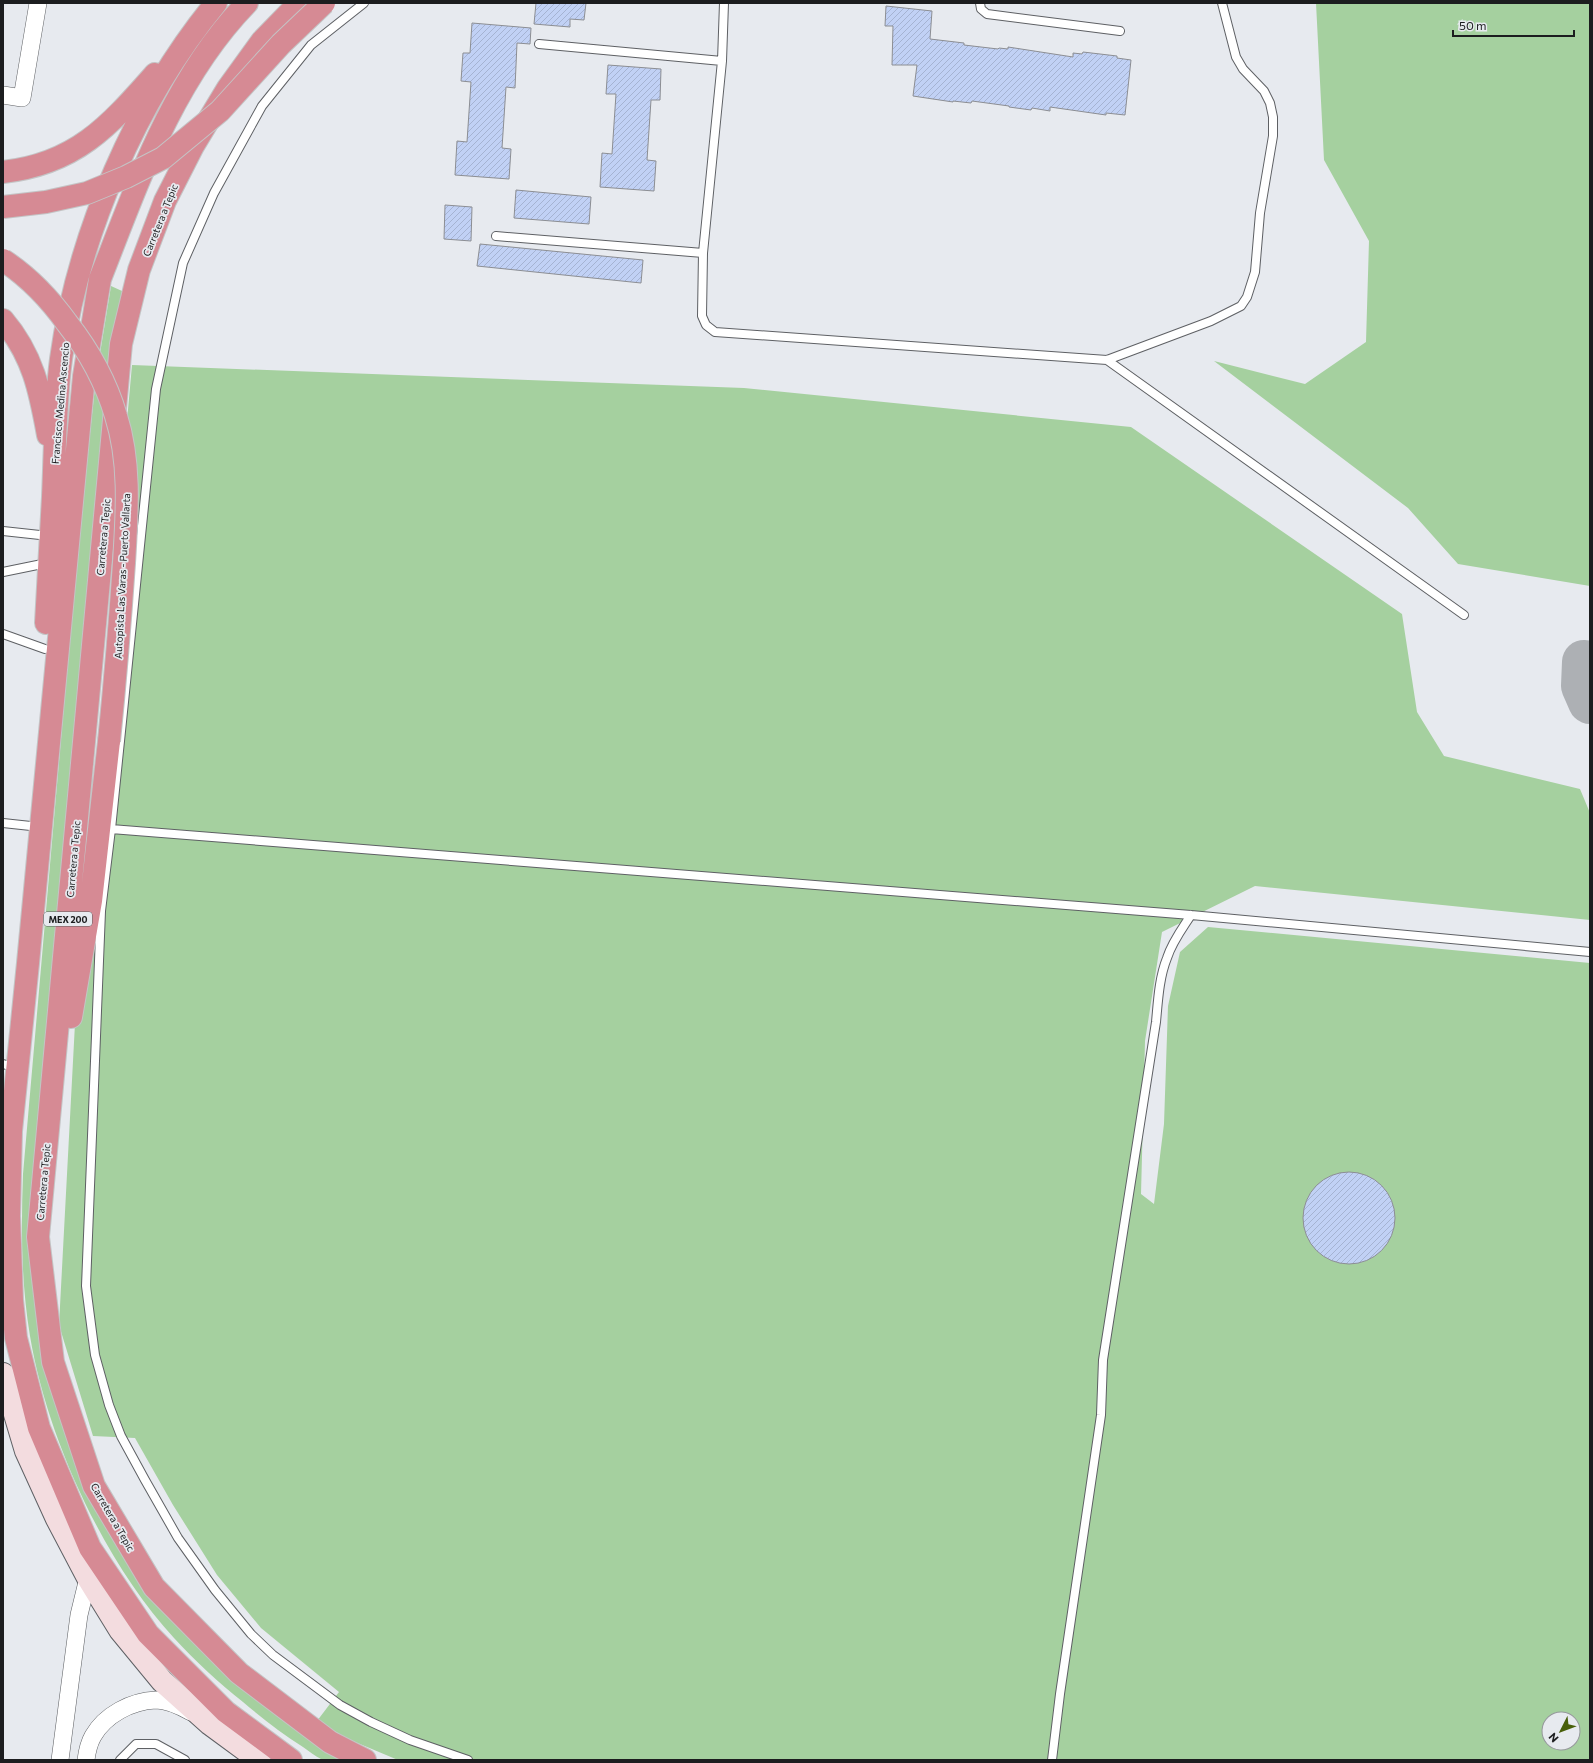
<svg xmlns="http://www.w3.org/2000/svg" width="1593" height="1763" font-family="Commissioner,sans-serif">
<style>
.green{fill:#a5d09f;fill-rule:evenodd}
.lines{fill:none;stroke-linecap:round;stroke-linejoin:round}
.taxiway{stroke:#adb0b4;stroke-width:44}
.building{fill:url(#building-hatch);stroke:#8c8e93}
.lane-casing{stroke:#5e6064;stroke-width:10}
.street-casing{stroke:#5e6064;stroke-width:18}
.secondary-casing{stroke:#5e6064;stroke-width:24}
.highway-casing{stroke:#c4c4c5;stroke-width:24}
.lane{stroke:#fff;stroke-width:8}
.street{stroke:#fff;stroke-width:17}
.secondary{stroke:#f3dcdf;stroke-width:22}
.highway{stroke:#d68a94;stroke-width:22}
.highway-bridge-casing{stroke:#c4c4c5;stroke-width:24;stroke-linecap:butt}
.highway-bridge{stroke:#d68a94;stroke-width:22}
.labels{text-anchor:middle;dominant-baseline:central;stroke-width:3.5;stroke-linejoin:round;paint-order:stroke}
.shield{fill:#e7eaef;stroke:#595a5d;stroke-width:1}
.shield-label{font-size:9px;font-weight:bold;fill:#1c1d1f}
.street-label{font-size:10px;fill:#1c1d1f;stroke:#e7eaef}
</style>
<defs>
<pattern id="building-hatch" width="6" height="6" patternUnits="userSpaceOnUse"><rect width="6" height="6" fill="#c1d1f5"/><path d="M-1 1l2-2M0 6l6-6M5 7l2-2" fill="none" stroke="#a5b3d2"/></pattern>
</defs>
<rect width="100%" height="100%" fill="#e7eaef"/>
<path class="green" d="M 1316,3 L 1590,3 L 1590,586 L 1458,564 L 1408,508 L 1214,361 L 1305,384 L 1366,342 L 1369,241 L 1324,160 Z
M 111,286 L 122,291 L 114,343 L 33,1229 L 81,1467 L 227,1674 L 295,1729 L 346,1760 C 339,1760 328,1762 321,1759 C 315,1756 309,1751 303,1747 C 282,1734 262,1718 243,1702 C 219,1683 195,1661 174,1638 C 104,1562 47,1438 30,1336 C 21,1282 21,1228 23,1174 L 78,544 L 96,378 Z
M 132,365 L 744,388 L 1131,427 L 1402,614 L 1417,712 L 1444,756 L 1580,789 L 1590,813 L 1590,920 L 1255,886 L 1162,932 L 1145,1041 L 1141,1194 L 1154,1204 L 1164,1124 L 1168,1006 L 1180,952 L 1208,927 L 1590,963 L 1590,1760 L 398,1760 L 348,1739 L 317,1721 L 339,1692 L 261,1628 L 217,1575 L 173,1505 L 135,1438 L 93,1436 L 59,1325 L 78,967 ZM 1549,1719 L 1573,1719 L 1573,1743 L 1549,1743 Z"/>
<g class="lines">
<path class="taxiway" d="M 1584,662 L 1583,686 L 1590,702"/>
</g>
<path class="building" d="M 536,3 L 586,3 L 584,20 L 570,19 L 570,27 L 534,24 Z
M 886,6 L 932,11 L 930,39 L 964,43 L 964,45 L 998,49 L 999,48 L 1008,49 L 1008,47 L 1073,57 L 1073,53 L 1082,54 L 1083,52 L 1117,56 L 1117,58 L 1131,60 L 1125,115 L 1106,113 L 1106,115 L 1050,107 L 1050,111 L 1032,108 L 1031,110 L 1009,107 L 1009,106 L 972,101 L 971,103 L 953,101 L 953,102 L 913,96 L 917,65 L 892,65 L 893,26 L 885,26 Z
M 472,23 L 531,28 L 530,44 L 517,43 L 515,88 L 506,87 L 502,148 L 511,149 L 509,179 L 455,175 L 457,141 L 467,142 L 471,82 L 461,81 L 463,53 L 470,53 Z
M 608,65 L 661,69 L 660,100 L 651,100 L 647,160 L 656,161 L 654,191 L 600,187 L 602,153 L 612,154 L 616,94 L 606,94 Z
M 516,190 L 591,197 L 589,224 L 514,218 Z
M 445,205 L 472,207 L 471,241 L 444,239 Z
M 480,244 L 643,260 L 641,283 L 477,266 Z
M1303 1218a46 46 0 1 1 92 0a46 46 0 1 1-92 0Z"/>
<g class="lines">
<defs>
<path id="lane" d="M 364,3 L 311,45 L 262,106 L 214,193 L 183,263 L 156,389 L 111,829 L 101,911 L 86,1286 L 95,1355 L 109,1405 L 121,1436 L 145,1480 L 178,1538 L 215,1590 L 251,1634 L 273,1655 L 340,1705 L 371,1722 L 410,1740 L 468,1760
M 724,3 L 722,61 L 703,253 L 702,316 L 706,325 L 715,332 L 1107,360 L 1211,321 L 1241,306 L 1247,297 L 1255,272 L 1260,213 L 1273,136 L 1273,117 L 1270,103 L 1264,91 L 1243,69 L 1236,57 L 1222,3
M 980,3 L 981,9 L 987,14 L 1120,31
M 539,44 L 722,61
M 496,236 L 703,253
M 1107,360 L 1464,615
M 3,531 L 49,536
M 3,572 L 47,563
M 3,634 L 45,649
M 3,823 L 40,827
M 111,829 L 1191,915 L 1590,952
M 3,1064 L 16,1068
M 120,1760 L 136,1744 L 156,1744 L 185,1760
M 1052,1760 L 1060,1694 L 1101,1415 L 1103,1360 L 1156,1022 C 1158,1001 1159,978 1167,958 C 1172,942 1182,929 1191,915"/>
<path id="street" d="M 3,95 L 22,98 L 38,3
M 60,1760 L 79,1615 L 88,1578
M 86,1760 C 87,1752 89,1743 93,1736 C 105,1715 131,1701 156,1700 C 168,1700 180,1706 191,1712"/>
<path id="secondary" d="M 3,1374 L 26,1451 L 57,1519 L 88,1578 L 120,1630 L 162,1681 L 210,1724 L 259,1760"/>
<path id="highway" d="M 247,3 C 173,79 138,182 100,279 L 84,376 L 28,963 L 11,1131 L 9,1216 L 12,1300 L 16,1338 L 39,1428 L 90,1548 L 148,1634 L 226,1712 L 291,1760
M 299,3 L 262,41 L 228,88 L 193,146 L 165,201 L 139,270 L 121,344 L 38,1237 L 53,1362 L 94,1486 L 154,1587 L 239,1673 L 330,1742 L 365,1760
M 3,172 C 76,164 109,126 155,74
M 3,320 C 33,355 40,391 48,435
M 46,623 C 48,581 51,539 53,497 C 55,451 55,405 61,359 C 78,235 136,100 216,3
M 71,1017 L 91,901 L 109,741"/>
</defs>
<use href="#lane" class="lane-casing"/>
<use href="#street" class="street-casing"/>
<use href="#secondary" class="secondary-casing"/>
<use href="#highway" class="highway-casing"/>
<use href="#lane" class="lane"/>
<use href="#street" class="street"/>
<use href="#secondary" class="secondary"/>
<use href="#highway" class="highway"/>
<defs>
<path id="highway-bridge" d="M 3,207 L 46,202 L 87,193 L 126,177 L 163,158 L 220,111 L 281,44 L 324,3
M 3,260 C 29,277 49,298 67,323 C 89,351 106,382 116,416 C 131,463 127,514 124,563 C 120,622 115,682 109,741"/>
</defs>
<use href="#highway-bridge" class="highway-bridge-casing"/>
<use href="#highway-bridge" class="highway-bridge"/>
</g>
<g class="labels">
<rect class="shield" x="44" y="912" width="48" height="14" rx="3"/>
<g class="shield-label">
<text x="68" y="919">MEX 200</text>
</g>
<g class="street-label">
<text transform="translate(160 220) rotate(-68)">Carretera a Tepic</text>
<text transform="translate(60 403) rotate(-85)">Francisco Medina Ascencio</text>
<text transform="translate(103 537) rotate(-85)">Carretera a Tepic</text>
<text transform="translate(122 576) rotate(-87)">Autopista Las Varas - Puerto Vallarta</text>
<text transform="translate(73 859) rotate(-85)">Carretera a Tepic</text>
<text transform="translate(43 1182) rotate(-85)">Carretera a Tepic</text>
<text transform="translate(113 1517) rotate(60)">Carretera a Tepic</text>
</g>
</g>
<rect width="1593" height="1763" fill="none" stroke="#1c1d1f" stroke-width="8"/>
<g transform="translate(1561 1731) rotate(228)"><circle r="19" fill="#e7eaef" stroke="#96989c"/>
<path d="M0-3L7 15L0 10L-7 15Z" fill="#485f0a"/>
<text y="-6" font-size="11" font-weight="bold" text-anchor="middle" fill="#1c1d1f">N</text>
</g>
<path d="M1453 30v6h121v-6" fill="none" stroke="#1c1d1f" stroke-width="2"/>
<text x="1459" y="30" font-size="12" fill="#1c1d1f" stroke="#e7eaef" stroke-width="3" paint-order="stroke">50 m</text>
</svg>
